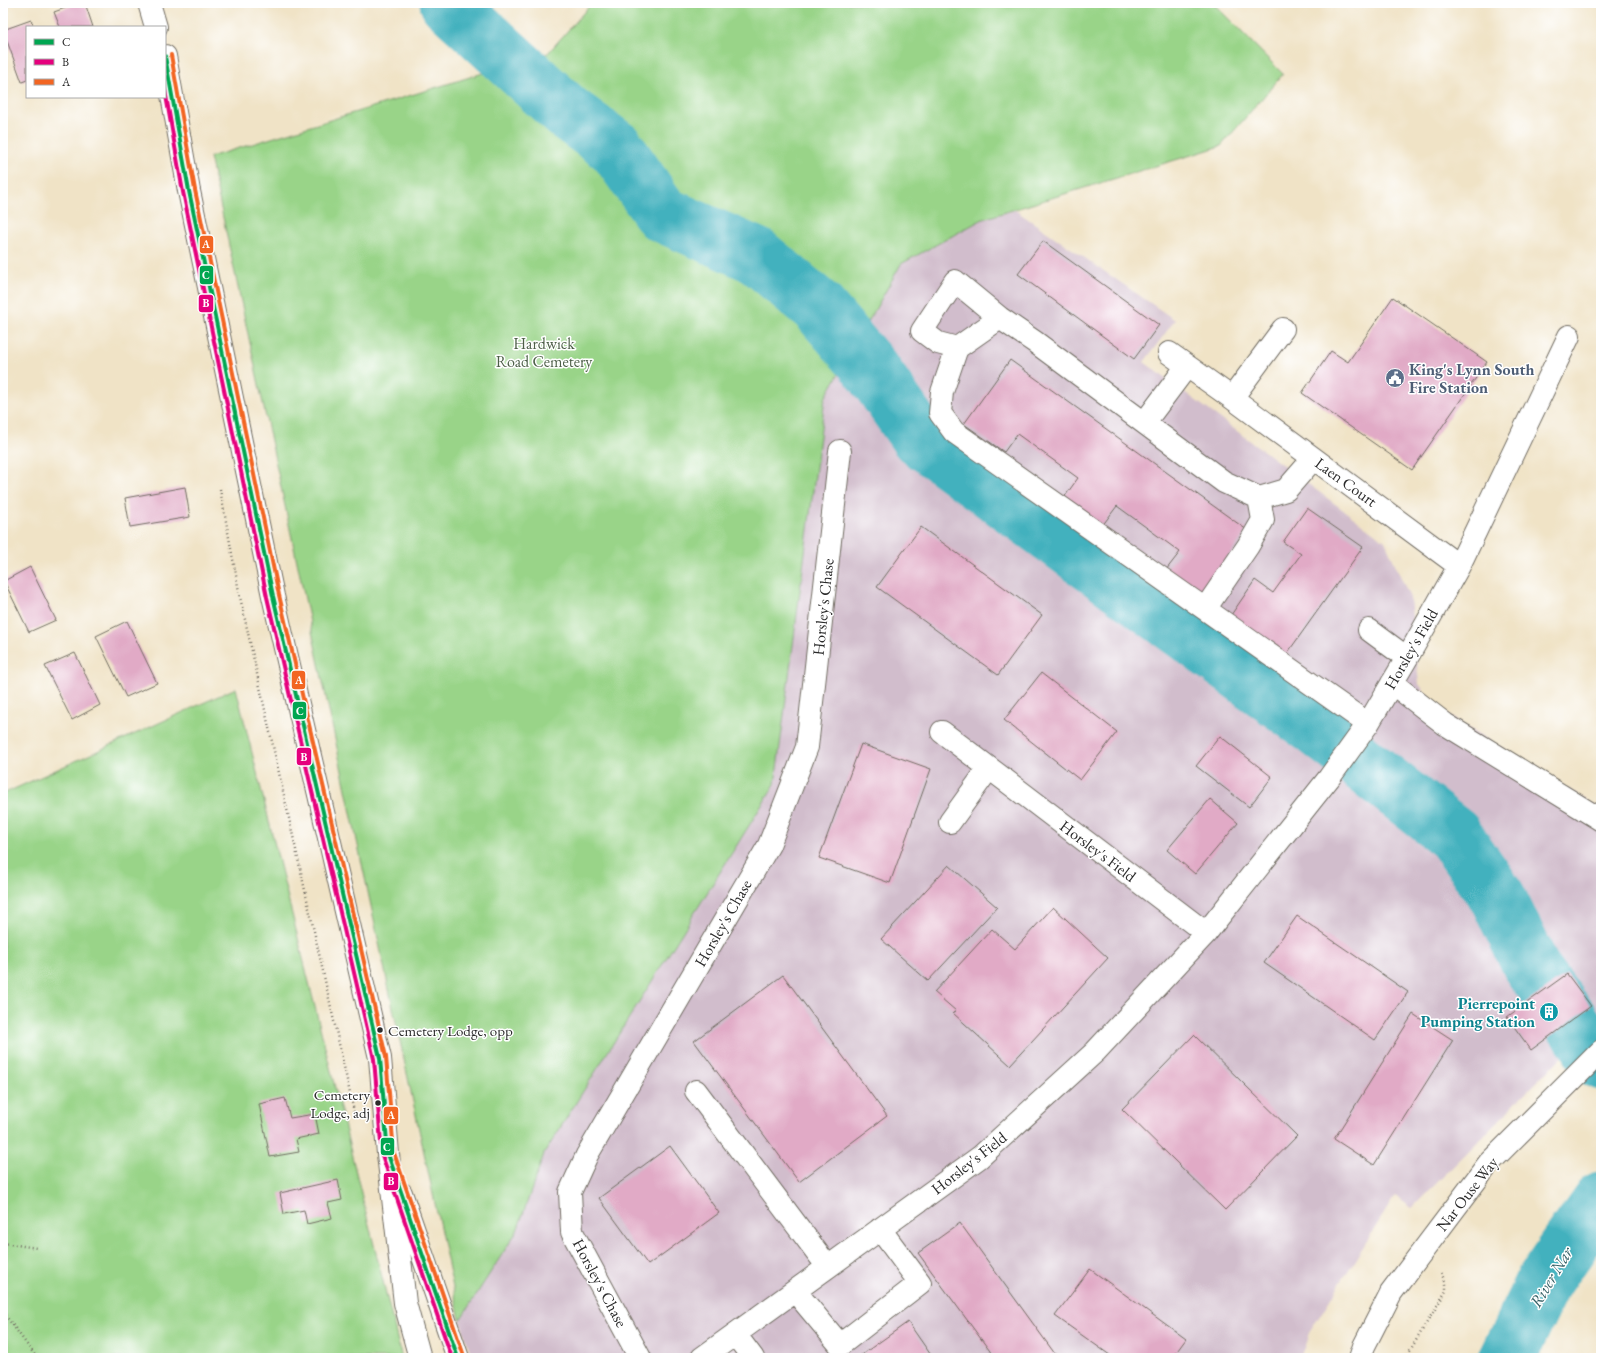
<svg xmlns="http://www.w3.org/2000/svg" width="1604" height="1361" font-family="'EB Garamond',serif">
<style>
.industrial{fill:#d1bdcc}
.green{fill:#99d488;stroke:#62805a}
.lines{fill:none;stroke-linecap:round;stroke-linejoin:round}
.river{stroke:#43b1be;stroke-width:57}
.building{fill:#e1aac6}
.minor-casing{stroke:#706b61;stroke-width:24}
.major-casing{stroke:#706b61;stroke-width:24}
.path{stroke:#706b61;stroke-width:2.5;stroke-dasharray:1 3;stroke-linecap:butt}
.minor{stroke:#fff;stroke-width:22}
.major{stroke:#fff;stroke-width:22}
.bus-1-casing{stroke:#fff;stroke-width:7}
.bus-2-casing{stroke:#fff;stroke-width:7}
.bus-3-casing{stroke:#fff;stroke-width:7}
.bus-1{stroke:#00a651;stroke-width:4}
.bus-2{stroke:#e5007d;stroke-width:4}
.bus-3{stroke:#f26522;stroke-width:4}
.bus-dot{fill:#2b2b2b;stroke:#fff;stroke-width:1.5}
.labels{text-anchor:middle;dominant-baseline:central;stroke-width:3;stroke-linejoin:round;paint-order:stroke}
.bus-label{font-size:15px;fill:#2b2b2b;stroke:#fff;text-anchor:start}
.park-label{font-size:16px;fill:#4c5e47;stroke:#fff}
.service-label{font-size:16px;font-weight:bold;fill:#4e5e75;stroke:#fff;text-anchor:start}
.street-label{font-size:16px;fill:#2b2b2b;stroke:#fff}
.culture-label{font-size:16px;font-weight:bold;fill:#0d838f;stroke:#fff;text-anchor:end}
.water-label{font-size:17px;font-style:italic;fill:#356166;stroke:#fff}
.line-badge{stroke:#fff;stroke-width:1.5}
.badge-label{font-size:11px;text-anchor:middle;font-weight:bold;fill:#fff}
</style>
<rect width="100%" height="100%" fill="#fff"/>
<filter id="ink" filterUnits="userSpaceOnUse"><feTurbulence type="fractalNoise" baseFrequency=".025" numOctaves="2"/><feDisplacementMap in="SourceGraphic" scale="8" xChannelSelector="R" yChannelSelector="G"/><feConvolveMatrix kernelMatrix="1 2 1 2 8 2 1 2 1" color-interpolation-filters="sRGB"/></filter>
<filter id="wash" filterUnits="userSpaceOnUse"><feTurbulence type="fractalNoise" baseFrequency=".012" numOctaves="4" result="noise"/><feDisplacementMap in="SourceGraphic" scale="16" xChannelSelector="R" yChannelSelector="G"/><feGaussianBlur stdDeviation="0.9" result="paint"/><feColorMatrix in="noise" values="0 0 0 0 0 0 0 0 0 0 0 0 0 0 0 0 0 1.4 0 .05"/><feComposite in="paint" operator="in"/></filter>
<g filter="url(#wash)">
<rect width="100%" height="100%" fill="#f0e3c6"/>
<path class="industrial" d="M 1015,210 L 1175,320 L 1144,362 L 1385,541 L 1410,598 L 1419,684 L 1436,708 L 1601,809 L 1601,1017 L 1412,1208 L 1395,1196 L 1309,1333 L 1300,1358 L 472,1358 L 460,1320 L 517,1231 L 544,1154 L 775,784 L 825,397 L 901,264 L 983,219 Z"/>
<path class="green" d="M 592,3 L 1213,3 L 1283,74 L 1221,146 L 983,219 L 901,264 L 825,398 L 775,784 L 544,1154 L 517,1231 L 460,1320 L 210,157 L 548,53 Z
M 236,688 L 402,1358 L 3,1358 L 3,794 Z"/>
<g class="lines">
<path class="river" d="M 448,3 L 568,113 L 616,148 L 662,214 L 757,256 L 818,307 L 872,370 L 919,438 L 1315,727 L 1454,835 L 1498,898 L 1532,968 L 1601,1062
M 1507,1358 L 1543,1283 L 1601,1200"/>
</g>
<g id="blocks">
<path class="building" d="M 79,3 L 85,3 L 93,27 L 60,27 L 54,12 Z
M 31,20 L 34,27 L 27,27 L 27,80 L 22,82 L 3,30 Z
M 1043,241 L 1159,325 L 1134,359 L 1018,274 Z
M 1393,297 L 1487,362 L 1412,470 L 1302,393 L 1331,351 L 1348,362 Z
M 1010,360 L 1247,530 L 1201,595 L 1166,570 L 1180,552 L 1117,506 L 1102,526 L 1063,499 L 1078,478 L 1017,434 L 1004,452 L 964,424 Z
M 185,487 L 190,517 L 130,527 L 125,498 Z
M 1307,508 L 1363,547 L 1286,655 L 1231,615 L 1255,580 L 1273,593 L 1301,554 L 1283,542 Z
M 921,527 L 1042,615 L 998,675 L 877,587 Z
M 30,567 L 56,620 L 29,632 L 4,581 Z
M 127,621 L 157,683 L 126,697 L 96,636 Z
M 75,653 L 100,705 L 72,720 L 45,666 Z
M 1041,673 L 1117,732 L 1080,780 L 1004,720 Z
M 1220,736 L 1272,777 L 1249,807 L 1196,766 Z
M 861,744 L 931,769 L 890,883 L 819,858 Z
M 1210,799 L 1238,823 L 1195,874 L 1167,850 Z
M 949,865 L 997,907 L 928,981 L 881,939 Z
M 1053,907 L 1108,958 L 1010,1065 L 953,1013 L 956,1011 L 934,992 L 992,929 L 1015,949 Z
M 1297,916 L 1408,992 L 1375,1040 L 1264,963 Z
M 1567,974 L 1591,1006 L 1531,1050 L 1507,1017 Z
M 783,975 L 887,1116 L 799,1182 L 694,1041 Z
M 1413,1014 L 1453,1040 L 1374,1165 L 1334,1139 Z
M 1194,1035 L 1297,1136 L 1225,1210 L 1122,1109 Z
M 285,1098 L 290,1118 L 315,1114 L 319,1134 L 296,1139 L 299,1152 L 270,1157 L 259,1104 Z
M 670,1146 L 719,1213 L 648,1265 L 599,1198 Z
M 338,1180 L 342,1200 L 328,1203 L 332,1218 L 307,1224 L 304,1210 L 284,1214 L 280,1193 Z
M 960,1223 L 1058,1358 L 995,1358 L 918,1253 Z
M 1090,1269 L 1186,1339 L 1172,1358 L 1114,1358 L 1055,1316 Z
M 908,1322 L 933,1358 L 857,1358 Z"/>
</g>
</g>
<g filter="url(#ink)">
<use href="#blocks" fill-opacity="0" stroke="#706b61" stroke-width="1"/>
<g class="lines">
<defs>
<path id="minor" d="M 1000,318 L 957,348 L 938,343 L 922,331 L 955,281 L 1000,318 L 1035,342 L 1224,482 L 1259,498 L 1286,490 L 1313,459
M 957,348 L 942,392 L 940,413 L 954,432 L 1368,724
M 1169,353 L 1232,398 L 1459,566
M 1232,398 L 1283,329
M 1145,422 L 1187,366
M 1205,609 L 1248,546 L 1263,520 L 1259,498
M 1369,630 L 1407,658
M 1392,683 L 1445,724 L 1601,820
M 942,732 L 1206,933
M 950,822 L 989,768
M 696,1091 L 828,1267
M 795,1291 L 840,1345 L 920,1283 L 880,1229
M 735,1334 L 753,1358
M 640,1358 L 572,1232 L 570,1192 L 587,1155 L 769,845 L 807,747 L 840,451
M 702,1358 L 980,1157 L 1095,1052 L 1206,933 L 1329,778 L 1368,724 L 1407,658 L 1459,566 L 1569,336"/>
<path id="major" d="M 149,3 L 156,27
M 165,56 L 189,191 L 273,596 L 380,1058 L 388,1154 L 405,1303 L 420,1358
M 401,1193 L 458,1358
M 1360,1358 L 1364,1346 L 1391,1293 L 1489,1163 L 1601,1051"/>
</defs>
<use href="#minor" class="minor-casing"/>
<use href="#major" class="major-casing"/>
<path class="path" d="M 220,489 L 240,597 L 355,1116
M 3,1243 L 37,1248
M 3,1312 L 37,1358
M 1407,1358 L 1409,1352 L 1446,1291 L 1446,1283 L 1441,1273"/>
<use href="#minor" class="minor"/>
<use href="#major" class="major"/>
<defs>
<path id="bus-1" d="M 165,56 L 189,191 L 273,596 L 380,1058 L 388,1154 L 458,1358"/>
<path id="bus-2" d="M 165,90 L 183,192 L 267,597 L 374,1059 L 382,1155 L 452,1358"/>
<path id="bus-3" d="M 171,55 L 195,190 L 279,595 L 386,1057 L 394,1153 L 464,1356"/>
</defs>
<use href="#bus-1" class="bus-1-casing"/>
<use href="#bus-2" class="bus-2-casing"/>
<use href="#bus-3" class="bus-3-casing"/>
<use href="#bus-1" class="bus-1"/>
<use href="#bus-2" class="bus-2"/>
<use href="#bus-3" class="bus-3"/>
</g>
</g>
<defs>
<symbol id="civic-disc" viewBox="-11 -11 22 22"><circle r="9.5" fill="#5c6f8a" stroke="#fff"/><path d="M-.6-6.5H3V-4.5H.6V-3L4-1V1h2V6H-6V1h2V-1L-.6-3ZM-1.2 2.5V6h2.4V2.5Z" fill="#fff"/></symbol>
<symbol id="building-disc" viewBox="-11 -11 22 22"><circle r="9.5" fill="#0f9aa8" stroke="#fff"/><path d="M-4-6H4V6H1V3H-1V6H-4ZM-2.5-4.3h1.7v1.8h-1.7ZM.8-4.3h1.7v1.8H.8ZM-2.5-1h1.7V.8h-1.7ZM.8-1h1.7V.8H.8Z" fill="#fff"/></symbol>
</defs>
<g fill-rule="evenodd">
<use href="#civic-disc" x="1384" y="367" width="22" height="22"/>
<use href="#building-disc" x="1538" y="1001" width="22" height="22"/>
</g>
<g class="bus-dot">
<circle cx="380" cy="1030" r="3.5"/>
<circle cx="378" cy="1103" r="3.5"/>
</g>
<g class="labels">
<g class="bus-label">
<text x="388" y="1030">Cemetery Lodge, opp</text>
<text x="370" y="1094" text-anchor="end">Cemetery<tspan x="370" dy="18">Lodge, adj</tspan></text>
</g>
<g class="park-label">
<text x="544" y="343">Hardwick<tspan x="544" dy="18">Road Cemetery</tspan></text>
</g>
<g class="service-label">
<text x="1409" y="369">King's Lynn South<tspan x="1409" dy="18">Fire Station</tspan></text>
</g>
<g class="street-label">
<text transform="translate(1346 482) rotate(36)">Laen Court</text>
<text transform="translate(823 607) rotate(-84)">Horsley's Chase</text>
<text transform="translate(1411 649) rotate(-60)">Horsley's Field</text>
<text transform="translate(1098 851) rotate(37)">Horsley's Field</text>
<text transform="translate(723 923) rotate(-60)">Horsley's Chase</text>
<text transform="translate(969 1163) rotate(-38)">Horsley's Field</text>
<text transform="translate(1467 1194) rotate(-52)">Nar Ouse Way</text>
<text transform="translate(600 1283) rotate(62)">Horsley's Chase</text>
</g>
<g class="culture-label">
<text x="1535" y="1003">Pierrepoint<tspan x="1535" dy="18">Pumping Station</tspan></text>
</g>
<g class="water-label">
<text transform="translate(1551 1277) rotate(-59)">River Nar</text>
</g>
</g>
<g class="line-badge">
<rect x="199" y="235" width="15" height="19" rx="4" fill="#f26522"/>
<rect x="199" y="265" width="15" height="20" rx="4" fill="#00a651"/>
<rect x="198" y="294" width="16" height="19" rx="4" fill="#e5007d"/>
<rect x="291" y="670" width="15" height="20" rx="4" fill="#f26522"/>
<rect x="292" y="701" width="15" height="19" rx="4" fill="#00a651"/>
<rect x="296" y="747" width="16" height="19" rx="4" fill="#e5007d"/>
<rect x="383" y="1106" width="16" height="19" rx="4" fill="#f26522"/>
<rect x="380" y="1137" width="15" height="19" rx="4" fill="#00a651"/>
<rect x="383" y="1172" width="16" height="19" rx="4" fill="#e5007d"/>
</g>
<g class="badge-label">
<text x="206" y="248">A</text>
<text x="206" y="279">C</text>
<text x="206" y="307">B</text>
<text x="299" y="684">A</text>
<text x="300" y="715">C</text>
<text x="304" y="761">B</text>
<text x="391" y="1119">A</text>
<text x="387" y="1151">C</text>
<text x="391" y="1185">B</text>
</g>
<rect width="1604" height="1361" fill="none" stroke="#fff" stroke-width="16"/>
<rect x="26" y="26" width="140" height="72" fill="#ffffff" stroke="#aaaaaa"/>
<rect x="34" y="39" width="20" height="6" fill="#00a651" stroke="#aaaaaa"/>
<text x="62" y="46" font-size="12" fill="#2b2b2b">C</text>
<rect x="34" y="59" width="20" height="6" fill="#e5007d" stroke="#aaaaaa"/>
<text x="62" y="66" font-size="12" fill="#2b2b2b">B</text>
<rect x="34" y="79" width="20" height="6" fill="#f26522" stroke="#aaaaaa"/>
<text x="62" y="86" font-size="12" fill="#2b2b2b">A</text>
</svg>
